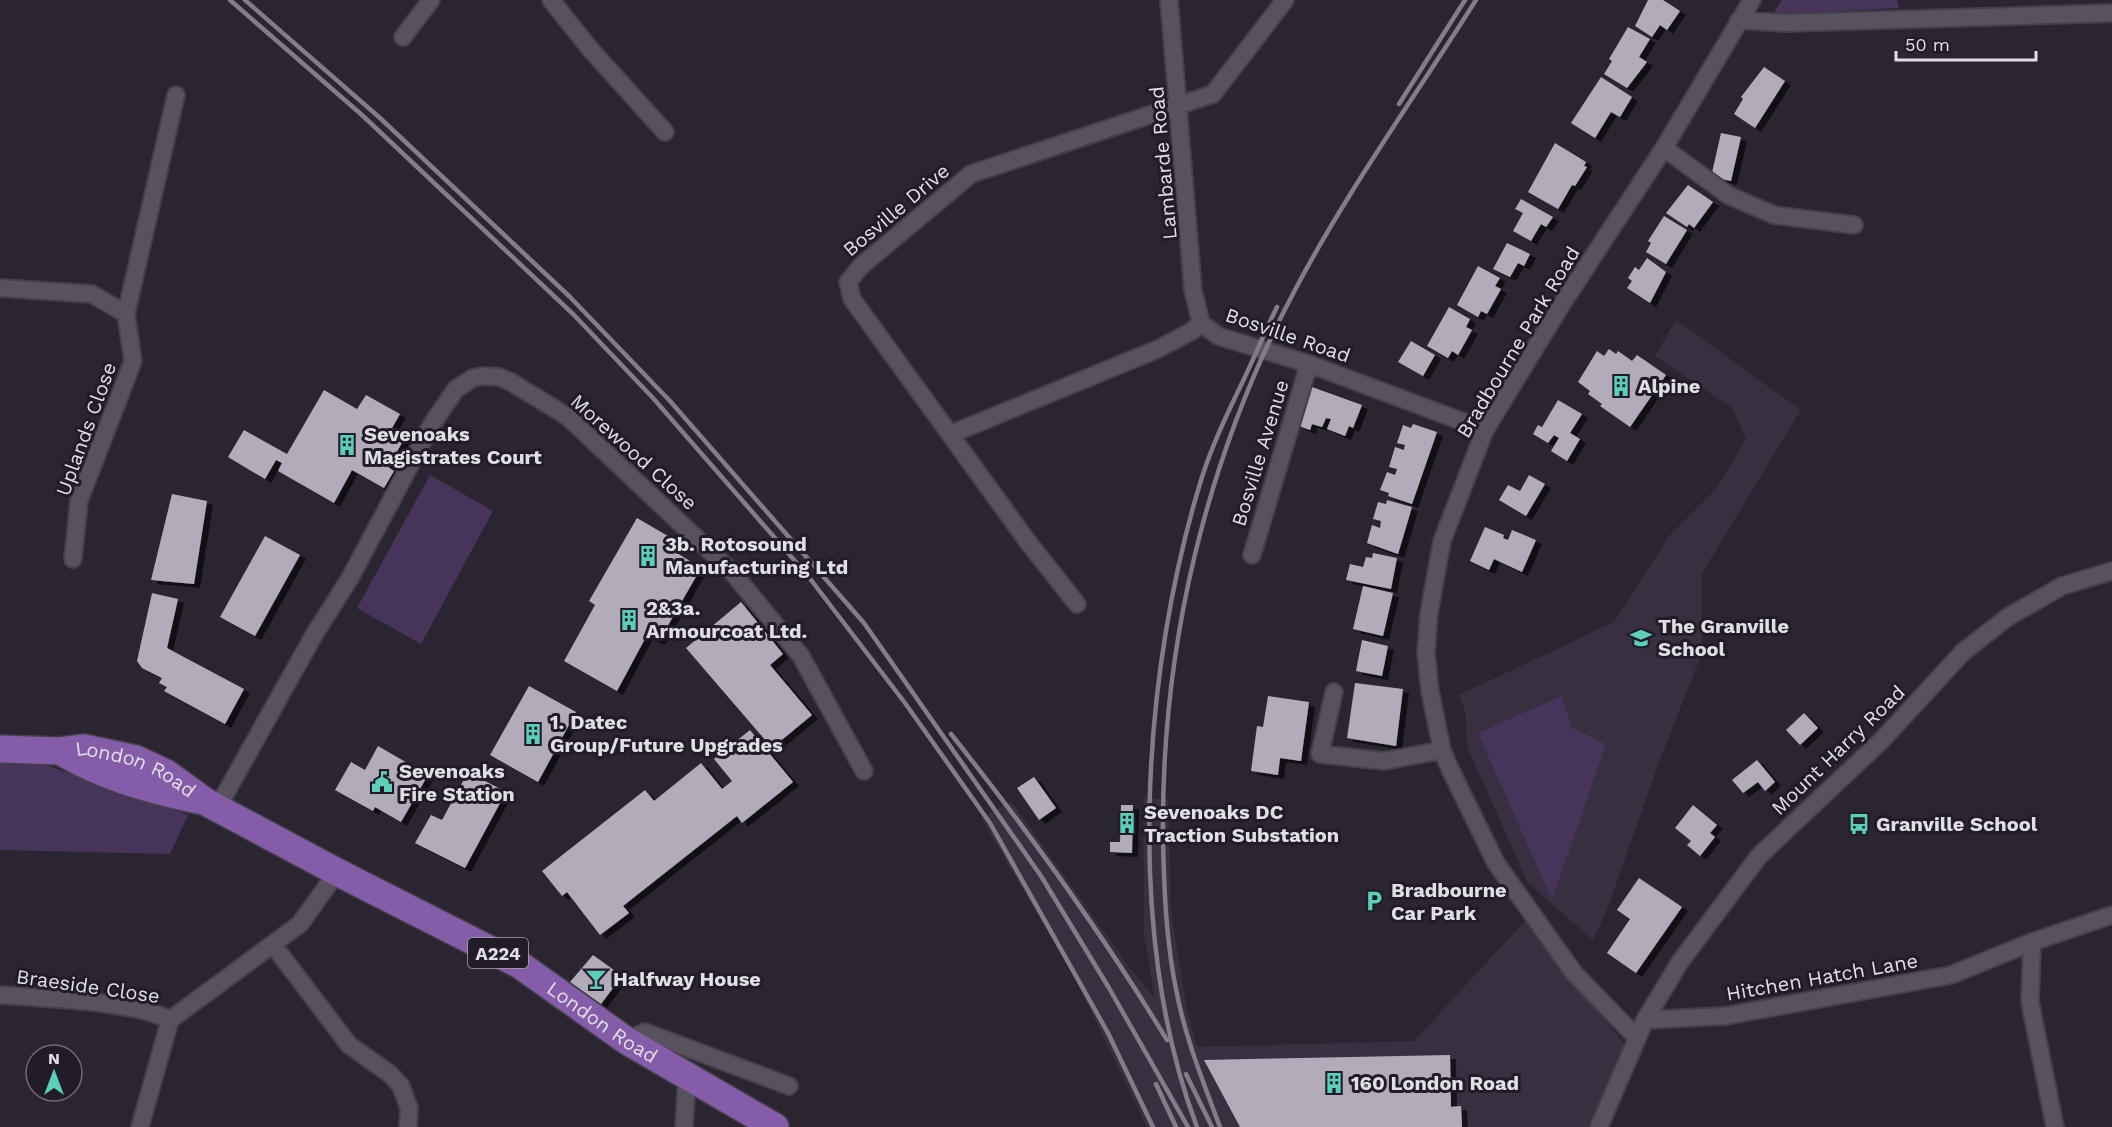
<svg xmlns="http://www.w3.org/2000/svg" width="2112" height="1127" font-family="'Work Sans',sans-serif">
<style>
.built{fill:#383041}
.green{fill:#47345b}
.building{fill:#b2acba;filter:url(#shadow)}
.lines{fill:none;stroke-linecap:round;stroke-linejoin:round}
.minor-casing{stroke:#45404a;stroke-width:20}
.primary-casing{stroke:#45404a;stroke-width:30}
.minor{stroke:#58525f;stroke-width:16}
.primary{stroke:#845ca8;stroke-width:27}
.rail{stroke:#827d87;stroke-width:4.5}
.labels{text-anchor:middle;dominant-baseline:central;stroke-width:6;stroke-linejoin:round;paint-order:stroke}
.shield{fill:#211c27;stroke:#a8a4ad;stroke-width:1.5}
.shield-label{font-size:18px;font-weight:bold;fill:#e2dee6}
.street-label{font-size:20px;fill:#e2dee6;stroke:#211c27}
.poi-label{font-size:20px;font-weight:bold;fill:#e2dee6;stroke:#211c27;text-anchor:start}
</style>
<defs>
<filter id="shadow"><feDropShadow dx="6" dy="4" stdDeviation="0" flood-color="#0009"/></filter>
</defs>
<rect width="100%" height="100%" fill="#2b2531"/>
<path class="built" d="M 1676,320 L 1801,410 L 1702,573 L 1702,653 L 1659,762 L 1607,910 L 1593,940 L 1528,883 L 1468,749 L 1465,711 L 1459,695 L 1614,622 L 1670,535 L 1716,489 L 1746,439 L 1732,408 L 1655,356 Z
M 1143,798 L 1168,799 L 1171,910 L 1187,1011 L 1197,1047 L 1414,1041 L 1526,920 L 1629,1050 L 1595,1127 L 1147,1127 L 1075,978 L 981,818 L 1011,801 L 1129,967 L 1155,998 L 1144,935 Z"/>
<path class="green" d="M 1782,0 L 1897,0 L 1899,8 L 1772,15 Z
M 430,475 L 493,511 L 421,644 L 357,608 Z
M 1562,696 L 1572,728 L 1606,744 L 1552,900 L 1478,733 Z
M 0,749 L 188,815 L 170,854 L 0,850 Z"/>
<path class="building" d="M 1648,0 L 1663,0 L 1680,11 L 1667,30 L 1660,25 L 1652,37 L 1635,26 Z
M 1628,27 L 1650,39 L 1639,57 L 1647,62 L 1627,88 L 1604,74 L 1612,61 L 1609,59 Z
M 1764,67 L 1785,81 L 1755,128 L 1734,114 L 1743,99 L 1741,97 Z
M 1601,77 L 1632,97 L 1620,117 L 1611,112 L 1595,138 L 1571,123 Z
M 1721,133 L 1741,137 L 1731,181 L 1711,177 Z
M 1555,143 L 1586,162 L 1584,166 L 1587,167 L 1575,186 L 1572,185 L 1558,209 L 1528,192 Z
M 1688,185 L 1713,202 L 1694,228 L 1689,224 L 1687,227 L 1666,213 Z
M 1521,199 L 1553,217 L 1546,227 L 1541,224 L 1531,241 L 1513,231 L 1523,213 L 1515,209 Z
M 1664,216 L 1687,230 L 1666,264 L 1646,252 L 1651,243 L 1648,241 Z
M 1507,243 L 1530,254 L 1524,266 L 1518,263 L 1510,277 L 1493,269 Z
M 1647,258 L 1666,272 L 1650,303 L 1627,288 L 1632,281 L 1628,278 L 1635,267 L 1639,270 Z
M 1478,266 L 1500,278 L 1495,286 L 1501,289 L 1487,314 L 1481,311 L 1478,317 L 1457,305 Z
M 1449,307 L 1470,319 L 1466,327 L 1472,330 L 1458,355 L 1452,351 L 1448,358 L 1427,346 Z
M 1411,341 L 1435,355 L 1423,376 L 1398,362 Z
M 1609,349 L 1616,354 L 1618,351 L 1632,361 L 1637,355 L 1666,375 L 1630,427 L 1600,406 L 1602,404 L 1588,394 L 1590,391 L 1578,382 L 1597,351 L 1604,356 Z
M 1312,387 L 1362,405 L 1353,428 L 1349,426 L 1345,436 L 1327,429 L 1331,419 L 1326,418 L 1322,427 L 1312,424 L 1310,430 L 1299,426 Z
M 324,390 L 357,409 L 366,395 L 400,414 L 392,428 L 406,436 L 388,467 L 394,471 L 384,488 L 352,470 L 334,503 L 278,471 L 282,463 L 276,460 L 265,479 L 228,457 L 244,430 L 287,454 Z
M 1558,400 L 1582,414 L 1570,433 L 1580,439 L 1567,461 L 1551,451 L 1559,438 L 1554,435 L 1548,443 L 1533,434 L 1538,425 L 1542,427 Z
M 1413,424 L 1437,432 L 1412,504 L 1388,496 L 1389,493 L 1380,490 L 1387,472 L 1395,475 L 1397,469 L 1389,467 L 1395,447 L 1404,450 L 1404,448 L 1405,445 L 1397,443 L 1403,425 L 1411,428 Z
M 1529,475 L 1545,484 L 1526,516 L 1499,500 L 1508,485 L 1520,491 Z
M 172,494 L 207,501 L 194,584 L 151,580 Z
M 1387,500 L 1412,507 L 1398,554 L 1367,543 L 1372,525 L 1380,528 L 1381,521 L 1373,519 L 1378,502 L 1386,504 Z
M 637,518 L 673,539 L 669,548 L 701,568 L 659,641 L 647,635 L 617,691 L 564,661 L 595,605 L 589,601 Z
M 1485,527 L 1504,535 L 1503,538 L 1508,540 L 1512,530 L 1536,540 L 1522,572 L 1494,559 L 1489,570 L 1470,561 Z
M 265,536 L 300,555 L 255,636 L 220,617 Z
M 1373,553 L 1397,558 L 1391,589 L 1346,580 L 1350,564 L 1363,567 L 1366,557 L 1372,558 Z
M 1363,586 L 1393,593 L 1383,636 L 1353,629 Z
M 152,593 L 178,599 L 167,648 L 244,689 L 225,724 L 164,691 L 167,687 L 159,683 L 162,678 L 142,668 L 137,661 Z
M 741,602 L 783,654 L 770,665 L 812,715 L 772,748 L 686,648 Z
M 1362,640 L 1388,646 L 1382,676 L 1356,671 Z
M 1355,683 L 1403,689 L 1396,746 L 1347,738 Z
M 529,686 L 576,712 L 538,782 L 490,755 Z
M 1268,696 L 1309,702 L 1301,761 L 1280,758 L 1278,775 L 1251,771 L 1257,726 L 1263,727 Z
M 1804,713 L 1818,728 L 1800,745 L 1786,730 Z
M 750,730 L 793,782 L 742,823 L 737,816 L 623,906 L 629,913 L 600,935 L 567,892 L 562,896 L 542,871 L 645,790 L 654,801 L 701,763 L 722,789 L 732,781 L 714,759 Z
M 378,746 L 428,775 L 401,822 L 375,807 L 373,811 L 335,790 L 351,762 L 365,770 Z
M 1757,760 L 1775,782 L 1765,791 L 1758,782 L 1743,793 L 1732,780 Z
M 468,772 L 506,792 L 465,868 L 415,843 L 431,815 L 442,820 Z
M 1034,777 L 1056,808 L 1039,820 L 1017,788 Z
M 1121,805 L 1133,805 L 1132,853 L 1110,852 L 1110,842 L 1120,842 Z
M 1693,805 L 1717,825 L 1710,833 L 1715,837 L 1700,856 L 1687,845 L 1691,841 L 1675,828 Z
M 1639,878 L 1682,907 L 1636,973 L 1607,953 L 1630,919 L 1617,910 Z
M 593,955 L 622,976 L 601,1004 L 570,982 Z
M 1450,1055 L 1451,1107 L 1461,1106 L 1462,1127 L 1240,1127 L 1204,1060 Z"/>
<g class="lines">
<defs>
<path id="minor" d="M 551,0 L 591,50 L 665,132
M 1169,0 L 1193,290 L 1201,323 L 1218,336 L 1309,364 L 1485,430
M 1739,20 L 1785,23 L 2112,13
M 403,37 L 431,0
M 1664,148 L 1728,195 L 1774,215 L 1854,225
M 0,288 L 92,294 L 126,314 L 176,95
M 951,434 L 1158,349 L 1192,331 L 1201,323
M 1252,555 L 1309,364
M 73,559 L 79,501 L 133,361 L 126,314
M 1077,604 L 1028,542 L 852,299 L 848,282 L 861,266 L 971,174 L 1213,94 L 1285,0
M 1334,692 L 1320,754 L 1384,761 L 1442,750
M 218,807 L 314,635 L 350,578 L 432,424 L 456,389 L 473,378 L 483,376 L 499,377 L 511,382 L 568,417 L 732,572 L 801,656 L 864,771
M 2032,942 L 2030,1002 L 2055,1127
M 274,946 L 349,1045 L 390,1074 L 401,1086 L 409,1108 L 408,1127
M 0,995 C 43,998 134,1001 170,1020
M 1645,1020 L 1725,1016 L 1951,975 L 2032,942 L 2112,915
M 1637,1038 L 1574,973 L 1496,863 L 1450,769 L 1442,750 L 1430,691 L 1426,653 L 1429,613 L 1442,541 L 1485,430 L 1562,304 L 1664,148 L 1752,0
M 627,1041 L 645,1032 L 789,1086
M 140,1127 L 170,1020 L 300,924 L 337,872
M 684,1127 L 687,1078
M 1599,1127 L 1645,1020 L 1680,962 L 1759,856 L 1882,740 L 1963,652 L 2008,617 L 2062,586 L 2112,571"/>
<g id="primary">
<path id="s1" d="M 0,749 L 59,751 L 84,748 L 136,759 L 166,773 L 206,802 L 337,872 L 520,965 L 627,1041 L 775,1127"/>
<path d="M 65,754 C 105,778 153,791 198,800"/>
</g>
</defs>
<use href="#minor" class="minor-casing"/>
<use href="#primary" class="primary-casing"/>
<use href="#minor" class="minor"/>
<use href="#primary" class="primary"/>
<path class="rail" d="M 230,0 L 362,115 L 573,314 L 653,398 L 808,576 L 905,703 L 990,823 L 1108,1033 L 1153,1127
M 245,0 L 380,118 L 569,296 L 670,401 L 864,623 L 1041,876 L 1109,988 L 1188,1127
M 1399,104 L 1465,0
M 951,734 C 1029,832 1102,933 1167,1040
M 1186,1074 L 1212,1127
M 1156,1084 L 1176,1127
M 1197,1127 C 1124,935 1142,670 1202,477 C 1213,443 1228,412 1243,381 C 1255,356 1265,331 1277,307
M 1220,1127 C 1204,1084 1186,1040 1177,994 C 1166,943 1164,889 1163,837 C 1161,646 1206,457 1296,288 C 1349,188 1416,95 1476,0"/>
</g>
<defs>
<symbol id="building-bare" viewBox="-9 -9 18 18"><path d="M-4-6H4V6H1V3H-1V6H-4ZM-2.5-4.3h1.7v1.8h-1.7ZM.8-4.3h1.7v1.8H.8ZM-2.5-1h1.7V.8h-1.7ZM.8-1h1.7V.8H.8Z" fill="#5dceb9" stroke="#211c27" stroke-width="2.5" paint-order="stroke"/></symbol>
<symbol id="school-bare" viewBox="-9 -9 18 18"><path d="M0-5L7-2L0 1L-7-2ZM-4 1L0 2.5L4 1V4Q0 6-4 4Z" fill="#5dceb9" stroke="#211c27" stroke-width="2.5" paint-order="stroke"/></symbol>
<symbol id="civic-bare" viewBox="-9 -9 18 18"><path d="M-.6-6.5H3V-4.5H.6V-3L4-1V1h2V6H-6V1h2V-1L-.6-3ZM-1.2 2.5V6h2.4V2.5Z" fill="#5dceb9" stroke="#211c27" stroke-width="2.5" paint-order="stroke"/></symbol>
<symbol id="bus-bare" viewBox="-9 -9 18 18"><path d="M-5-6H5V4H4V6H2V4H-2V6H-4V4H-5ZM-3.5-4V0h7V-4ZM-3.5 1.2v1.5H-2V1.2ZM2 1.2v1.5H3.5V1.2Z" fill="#5dceb9" stroke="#211c27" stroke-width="2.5" paint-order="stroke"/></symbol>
<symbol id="parking-bare" viewBox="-9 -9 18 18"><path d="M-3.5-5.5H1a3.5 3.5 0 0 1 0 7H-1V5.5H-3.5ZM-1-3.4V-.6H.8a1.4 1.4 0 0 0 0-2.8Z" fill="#5dceb9" stroke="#211c27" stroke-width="2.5" paint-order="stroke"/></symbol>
<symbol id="bar-bare" viewBox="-9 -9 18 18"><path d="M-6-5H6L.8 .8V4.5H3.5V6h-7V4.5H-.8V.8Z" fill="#5dceb9" stroke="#211c27" stroke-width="2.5" paint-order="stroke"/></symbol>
</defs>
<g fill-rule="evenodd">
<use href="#building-bare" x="1606" y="371" width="30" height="30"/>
<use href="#building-bare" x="332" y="430" width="30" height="30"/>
<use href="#building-bare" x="633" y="541" width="30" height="30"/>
<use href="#building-bare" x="614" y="605" width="30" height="30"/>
<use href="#school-bare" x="1626" y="623" width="30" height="30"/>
<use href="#building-bare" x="518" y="719" width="30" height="30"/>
<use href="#civic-bare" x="367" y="767" width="30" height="30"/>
<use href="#building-bare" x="1112" y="808" width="30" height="30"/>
<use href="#bus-bare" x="1844" y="809" width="30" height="30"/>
<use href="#parking-bare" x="1359" y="886" width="30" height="30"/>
<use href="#bar-bare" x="581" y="964" width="30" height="30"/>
<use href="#building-bare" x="1319" y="1068" width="30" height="30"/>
</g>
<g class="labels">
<rect class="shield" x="468" y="938" width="60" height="30" rx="4.5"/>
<g class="shield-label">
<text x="498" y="953">A224</text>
</g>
<g class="street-label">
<text transform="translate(1163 163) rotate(-95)">Lambarde Road</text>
<text transform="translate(896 210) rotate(-40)">Bosville Drive</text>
<text transform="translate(1288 335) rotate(19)">Bosville Road</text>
<text transform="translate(1518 342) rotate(-59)">Bradbourne Park Road</text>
<text transform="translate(86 429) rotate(-70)">Uplands Close</text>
<text transform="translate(634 452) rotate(42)">Morewood Close</text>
<text transform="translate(1260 453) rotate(-73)">Bosville Avenue</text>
<text transform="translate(1838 750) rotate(-44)">Mount Harry Road</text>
<text stroke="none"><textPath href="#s1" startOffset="140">London Road</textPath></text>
<text transform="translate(1822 977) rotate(-10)">Hitchen Hatch Lane</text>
<text transform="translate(88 986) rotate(8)">Braeside Close</text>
<text stroke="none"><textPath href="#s1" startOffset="674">London Road</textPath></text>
</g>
<g class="poi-label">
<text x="1638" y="386">Alpine</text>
<text x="364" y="434">Sevenoaks<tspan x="364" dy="23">Magistrates Court</tspan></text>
<text x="665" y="544">3b. Rotosound<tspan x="665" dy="23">Manufacturing Ltd</tspan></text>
<text x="646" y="608">2&amp;3a.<tspan x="646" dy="23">Armourcoat Ltd.</tspan></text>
<text x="1658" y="626">The Granville<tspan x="1658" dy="23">School</tspan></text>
<text x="550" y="722">1. Datec<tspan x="550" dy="23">Group/Future Upgrades</tspan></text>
<text x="399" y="771">Sevenoaks<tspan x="399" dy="23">Fire Station</tspan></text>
<text x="1144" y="812">Sevenoaks DC<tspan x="1144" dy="23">Traction Substation</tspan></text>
<text x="1876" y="824">Granville School</text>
<text x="1391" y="890">Bradbourne<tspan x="1391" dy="23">Car Park</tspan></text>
<text x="613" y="979">Halfway House</text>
<text x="1351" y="1083">160 London Road</text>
</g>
</g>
<g transform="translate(54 1073)"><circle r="28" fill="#211c27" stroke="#6e6a73" stroke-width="1.5"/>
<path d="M0-4.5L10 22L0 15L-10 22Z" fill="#5dceb9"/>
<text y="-9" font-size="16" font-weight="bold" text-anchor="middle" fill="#e2dee6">N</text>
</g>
<path d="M1896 51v9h140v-9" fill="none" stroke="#e2dee6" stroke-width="3"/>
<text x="1905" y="51" font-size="18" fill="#e2dee6" stroke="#211c27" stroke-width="4.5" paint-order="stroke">50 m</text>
</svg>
